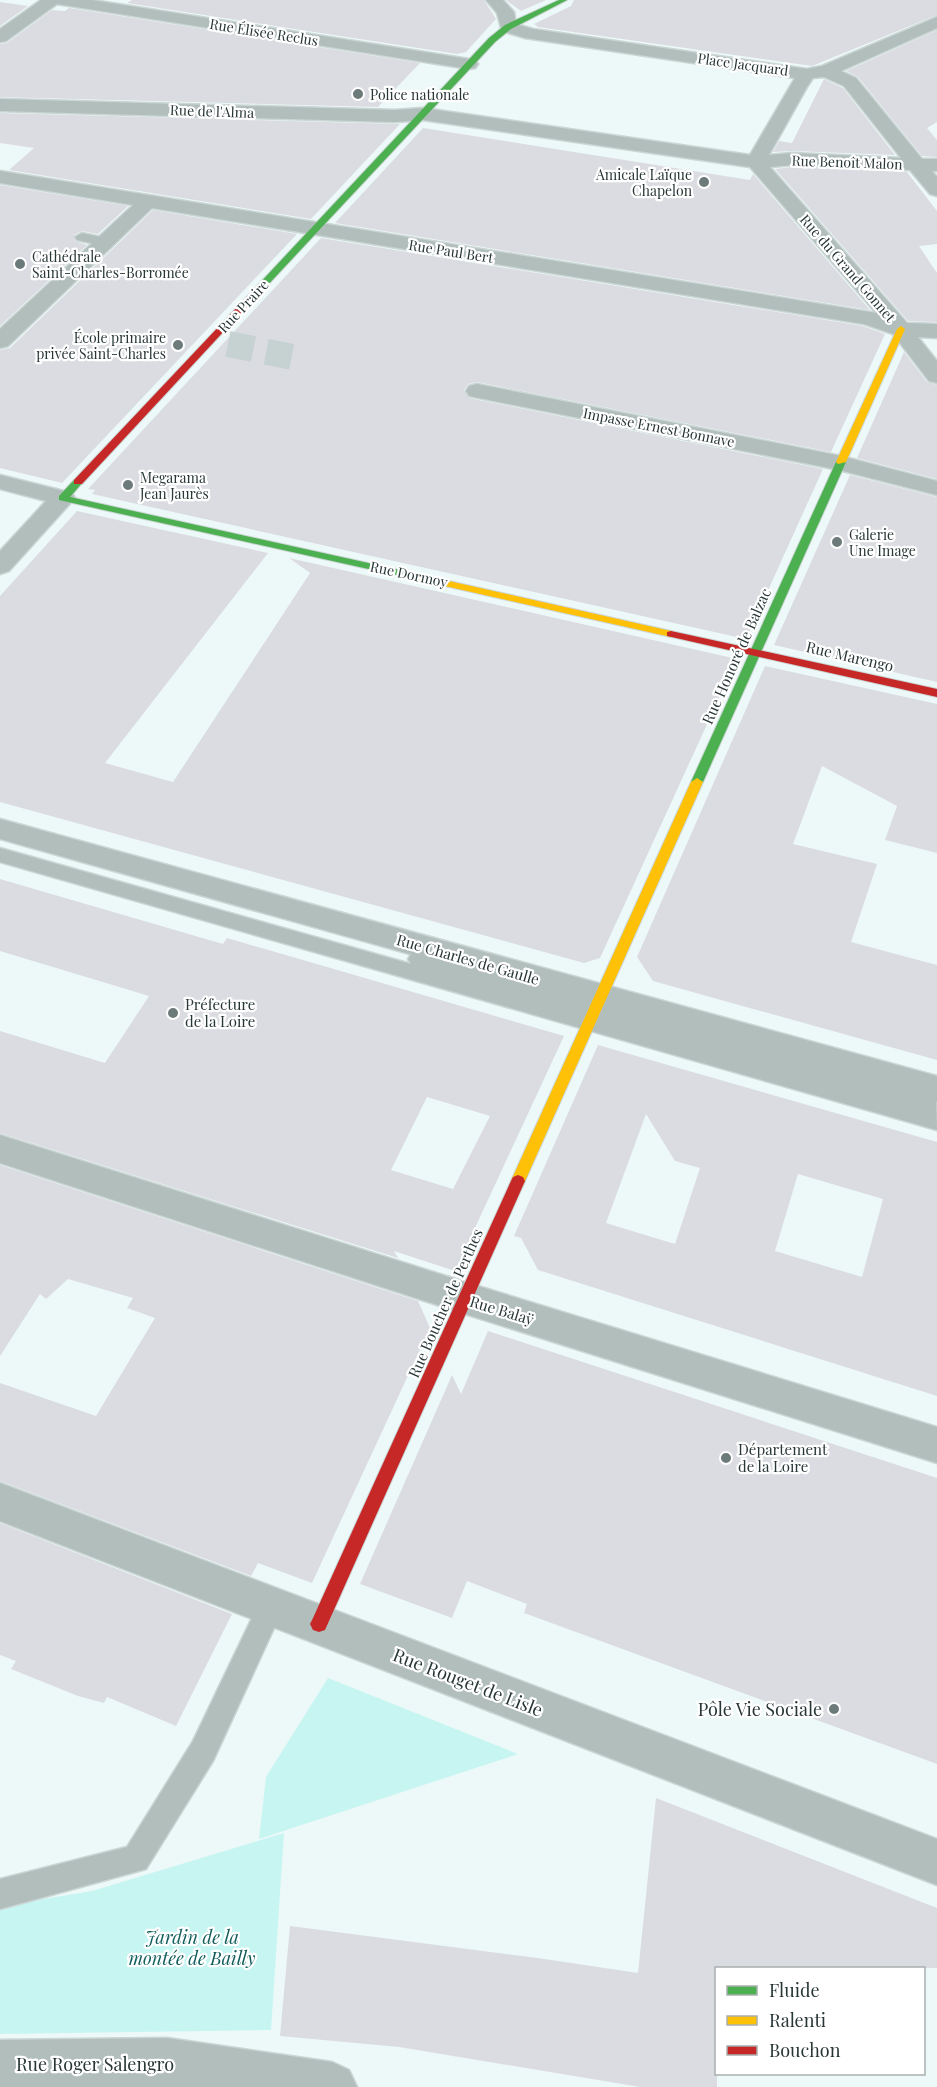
<svg xmlns="http://www.w3.org/2000/svg" width="937" height="2087" font-family="'Playfair Display',serif">
<style>
.green{fill:#c7f5f2}
.building{fill:#dbdce1;fill-rule:evenodd}
.lines{fill:none;stroke-linecap:round;stroke-linejoin:round}
.street-tunnel{stroke:#c6d2d1;stroke-width:26;stroke-dasharray:26 13;stroke-linecap:butt}
.lane-casing{stroke:#cad5d4;stroke-width:3}
.street-casing{stroke:#cad5d4;stroke-width:3}
.fast-casing{stroke:#cad5d4;stroke-width:2}
.slow-casing{stroke:#cad5d4;stroke-width:2}
.jam-casing{stroke:#cad5d4;stroke-width:2}
.lane{fill:#b1bebc;fill-rule:evenodd}
.street{fill:#b1bebc;fill-rule:evenodd}
.fast{fill:#4caf50;fill-rule:evenodd}
.slow{fill:#ffc107;fill-rule:evenodd}
.jam{fill:#c62828;fill-rule:evenodd}
.poi-dot{fill:#6d7a7a;stroke:#fff;stroke-width:2}
.labels{text-anchor:middle;dominant-baseline:central;stroke-width:4.5;stroke-linejoin:round;paint-order:stroke}
.far-street-label{font-size:14px;fill:#283636;stroke:#fff}
.far-poi-label{font-size:14px;fill:#283636;stroke:#fff;text-anchor:start}
.street-label{font-size:15px;fill:#283636;stroke:#fff}
.poi-label{font-size:15px;fill:#283636;stroke:#fff;text-anchor:start}
.near-street-label{font-size:18px;fill:#283636;stroke:#fff}
.near-poi-label{font-size:18px;fill:#283636;stroke:#fff;text-anchor:end}
.near-park-label{font-size:18px;font-style:italic;fill:#105d5b;stroke:#fff}
</style>
<rect width="100%" height="100%" fill="#edf9f8"/>
<path class="green" d="M 328,1678 L 518,1754 L 259,1839 L 266,1777 Z
M 284,1833 L 271,2030 L 0,2034 L 0,1906 L 92,1891 Z"/>
<path class="building" d="M 132,0 L 484,0 L 496,19 L 466,52 L 457,54 L 127,3 Z
M 506,0 L 546,0 L 521,11 Z
M 574,0 L 937,0 L 937,15 L 812,66 L 538,27 L 534,24 L 571,6 Z
M 0,2 L 28,6 L 0,26 Z
M 69,8 L 420,63 L 378,107 L 0,97 L 0,44 L 7,43 L 52,10 L 65,11 Z
M 937,30 L 937,122 L 927,128 L 937,140 L 937,157 L 922,156 L 858,77 L 846,71 Z
M 824,79 L 843,88 L 895,155 L 792,151 L 773,152 L 779,141 L 792,143 Z
M 0,113 L 397,124 L 400,124 L 311,219 L 9,170 L 34,148 L 0,143 Z
M 423,128 L 750,180 L 753,174 L 870,310 L 335,223 Z
M 792,167 L 907,172 L 937,211 L 937,244 L 919,246 L 937,273 L 937,322 L 908,321 L 775,169 Z
M 0,185 L 128,206 L 98,234 L 82,231 L 74,235 L 75,241 L 87,245 L 0,326 Z
M 153,210 L 297,234 L 62,483 L 0,468 L 0,350 L 10,348 Z
M 321,238 L 863,326 L 885,334 L 831,452 L 477,382 L 468,384 L 464,390 L 469,398 L 823,469 L 746,639 L 92,494 L 95,490 L 88,489 Z
M 904,352 L 927,382 L 937,385 L 937,479 L 857,458 Z
M 850,475 L 937,497 L 937,682 L 774,645 Z
M 77,511 L 268,553 L 105,763 L 173,782 L 310,573 L 289,558 L 737,659 L 600,958 L 584,963 L 0,802 L 0,596 Z
M 765,666 L 937,704 L 937,853 L 885,840 L 897,806 L 822,766 L 793,844 L 877,864 L 851,942 L 937,965 L 937,1060 L 653,981 L 637,957 Z
M 0,879 L 223,944 L 227,938 L 564,1036 L 455,1271 L 394,1251 L 398,1258 L 0,1133 L 0,1031 L 105,1063 L 149,996 L 0,951 ZM 427,1097 L 490,1116 L 453,1189 L 391,1170 Z
M 598,1045 L 937,1142 L 937,1396 L 538,1270 L 521,1238 L 514,1236 ZM 646,1114 L 675,1161 L 700,1168 L 675,1244 L 606,1223 ZM 798,1174 L 883,1199 L 862,1277 L 775,1251 Z
M 0,1165 L 418,1301 L 430,1328 L 312,1583 L 258,1563 L 251,1576 L 0,1481 L 0,1383 L 96,1416 L 155,1318 L 127,1308 L 133,1298 L 68,1279 L 46,1299 L 40,1294 L 0,1356 Z
M 488,1331 L 937,1478 L 937,1764 L 524,1613 L 527,1604 L 467,1581 L 452,1618 L 360,1584 L 452,1375 L 461,1394 Z
M 0,1523 L 232,1614 L 176,1726 L 107,1697 L 104,1703 L 78,1696 L 11,1669 L 16,1661 L 0,1655 Z
M 656,1798 L 937,1908 L 937,1968 L 717,1968 L 717,2087 L 640,2087 L 399,2047 L 280,2036 L 290,1926 L 538,1958 L 638,1973 Z"/>
<g class="lines">
<path class="street-tunnel" d="M 228,344 L 298,358"/>
<defs>
<path id="lane" d="M 82,233 L 110,239 L 112,242 L 105,246 L 77,240 L 75,237 Z
M 0,848 L 411,964 L 408,959 L 411,954 L 418,952 L 936,1097 L 937,1130 L 0,862 Z
M 271,1593 L 280,1597 L 284,1606 L 280,1615 L 213,1761 L 146,1869 L 0,1909 L 0,1879 L 127,1847 L 193,1741 L 262,1597 Z"/>
<path id="street" d="M 41,0 L 92,0 L 469,59 L 475,60 L 478,64 L 475,68 L 469,69 L 57,4 L 6,41 L 0,42 L 0,29 Z
M 486,0 L 503,0 L 514,12 L 516,24 L 533,29 L 807,69 L 822,66 L 937,17 L 937,28 L 841,71 L 856,78 L 922,159 L 937,159 L 937,171 L 932,171 L 937,177 L 937,196 L 930,194 L 910,170 L 792,165 L 770,167 L 907,323 L 937,324 L 937,338 L 918,337 L 937,361 L 937,383 L 929,381 L 893,334 L 864,324 L 152,208 L 8,346 L 0,348 L 0,329 L 133,205 L 0,183 L 0,171 L 876,313 L 750,167 L 423,120 L 395,122 L 0,111 L 0,99 L 395,110 L 423,108 L 750,155 L 795,78 L 525,38 L 502,31 L 497,13 ZM 824,77 L 844,86 L 901,158 L 792,153 L 769,155 L 807,87 L 813,78 Z
M 477,384 L 841,456 L 937,481 L 937,495 L 839,470 L 469,396 L 466,391 L 469,386 Z
M 0,475 L 72,493 L 75,498 L 9,571 L 0,574 L 0,551 L 46,501 L 0,489 Z
M 0,819 L 937,1076 L 937,1102 L 0,839 Z
M 0,1135 L 465,1282 L 937,1427 L 937,1463 L 465,1314 L 0,1163 Z
M 0,1483 L 937,1839 L 937,1885 L 0,1521 Z
M 167,2038 L 332,2062 L 349,2070 L 357,2087 L 0,2087 L 0,2040 Z"/>
<path id="fast" d="M 559,0 L 567,0 L 511,29 L 495,42 L 264,289 L 258,289 L 258,285 L 489,38 L 505,25 Z
M 841,459 L 846,462 L 703,782 L 697,786 L 693,785 L 691,782 L 836,462 Z
M 78,479 L 83,482 L 70,497 L 409,572 L 414,575 L 409,578 L 59,500 L 59,496 L 74,480 Z"/>
<path id="slow" d="M 901,326 L 905,329 L 846,462 L 838,464 L 836,462 L 897,329 Z
M 409,572 L 671,631 L 676,634 L 671,637 L 405,577 L 405,573 Z
M 697,778 L 703,782 L 525,1181 L 523,1185 L 518,1187 L 513,1185 L 511,1181 L 691,782 Z"/>
<path id="jam" d="M 258,285 L 265,287 L 82,484 L 74,484 L 74,480 Z
M 671,631 L 937,689 L 937,697 L 667,636 L 667,632 Z
M 518,1175 L 523,1177 L 525,1181 L 325,1630 L 319,1632 L 313,1630 L 310,1624 L 313,1618 L 511,1181 L 513,1177 Z"/>
</defs>
<use href="#lane" class="lane-casing"/>
<use href="#street" class="street-casing"/>
<use href="#fast" class="fast-casing"/>
<use href="#slow" class="slow-casing"/>
<use href="#jam" class="jam-casing"/>
<use href="#lane" class="lane"/>
<use href="#street" class="street"/>
<use href="#fast" class="fast"/>
<use href="#slow" class="slow"/>
<use href="#jam" class="jam"/>
</g>
<g class="poi-dot">
<circle cx="358" cy="94" r="6"/>
<circle cx="704" cy="182" r="6"/>
<circle cx="20" cy="264" r="6"/>
<circle cx="178" cy="345" r="6"/>
<circle cx="128" cy="485" r="6"/>
<circle cx="837" cy="542" r="6"/>
<circle cx="173" cy="1013" r="6"/>
<circle cx="726" cy="1458" r="6"/>
<circle cx="834" cy="1709" r="6"/>
</g>
<g class="labels">
<g class="far-street-label">
<text transform="translate(264 32) rotate(9)">Rue Élisée Reclus</text>
<text transform="translate(743 64) rotate(8)">Place Jacquard</text>
<text transform="translate(212 111) rotate(2)">Rue de l'Alma</text>
<text transform="translate(847 162) rotate(2)">Rue Benoît Malon</text>
<text transform="translate(451 251) rotate(9)">Rue Paul Bert</text>
<text transform="translate(848 268) rotate(49)">Rue du Grand Gonnet</text>
<text transform="translate(243 306) rotate(-47)">Rue Praire</text>
<text transform="translate(659 427) rotate(11)">Impasse Ernest Bonnave</text>
<text transform="translate(409 574) rotate(12)">Rue Dormoy</text>
</g>
<g class="far-poi-label">
<text x="370" y="94">Police nationale</text>
<text x="692" y="174" text-anchor="end">Amicale Laïque<tspan x="692" dy="16">Chapelon</tspan></text>
<text x="32" y="256">Cathédrale<tspan x="32" dy="16">Saint-Charles-Borromée</tspan></text>
<text x="166" y="337" text-anchor="end">École primaire<tspan x="166" dy="16">privée Saint-Charles</tspan></text>
<text x="140" y="477">Megarama<tspan x="140" dy="16">Jean Jaurès</tspan></text>
<text x="849" y="534">Galerie<tspan x="849" dy="16">Une Image</tspan></text>
</g>
<g class="street-label">
<text transform="translate(736 656) rotate(-66)">Rue Honoré de Balzac</text>
<text transform="translate(850 656) rotate(13)">Rue Marengo</text>
<text transform="translate(468 959) rotate(16)">Rue Charles de Gaulle</text>
<text transform="translate(445 1303) rotate(-66)">Rue Boucher de Perthes</text>
<text transform="translate(502 1310) rotate(17)">Rue Balaÿ</text>
</g>
<g class="poi-label">
<text x="185" y="1004">Préfecture<tspan x="185" dy="17">de la Loire</tspan></text>
<text x="738" y="1449">Département<tspan x="738" dy="17">de la Loire</tspan></text>
</g>
<g class="near-street-label">
<text transform="translate(468 1682) rotate(21)">Rue Rouget de Lisle</text>
<text x="95" y="2064">Rue Roger Salengro</text>
</g>
<g class="near-poi-label">
<text x="822" y="1709">Pôle Vie Sociale</text>
</g>
<g class="near-park-label">
<text x="192" y="1937">Jardin de la<tspan x="192" dy="21">montée de Bailly</tspan></text>
</g>
</g>
<rect x="715" y="1967" width="210" height="108" fill="#ffffff" stroke="#a9afaf" stroke-width="1.5"/>
<rect x="727" y="1986" width="30" height="9" fill="#4caf50" stroke="#a9afaf" stroke-width="1.5"/>
<text x="769" y="1997" font-size="18" fill="#283636">Fluide</text>
<rect x="727" y="2016" width="30" height="9" fill="#ffc107" stroke="#a9afaf" stroke-width="1.5"/>
<text x="769" y="2027" font-size="18" fill="#283636">Ralenti</text>
<rect x="727" y="2046" width="30" height="9" fill="#c62828" stroke="#a9afaf" stroke-width="1.5"/>
<text x="769" y="2057" font-size="18" fill="#283636">Bouchon</text>
</svg>
